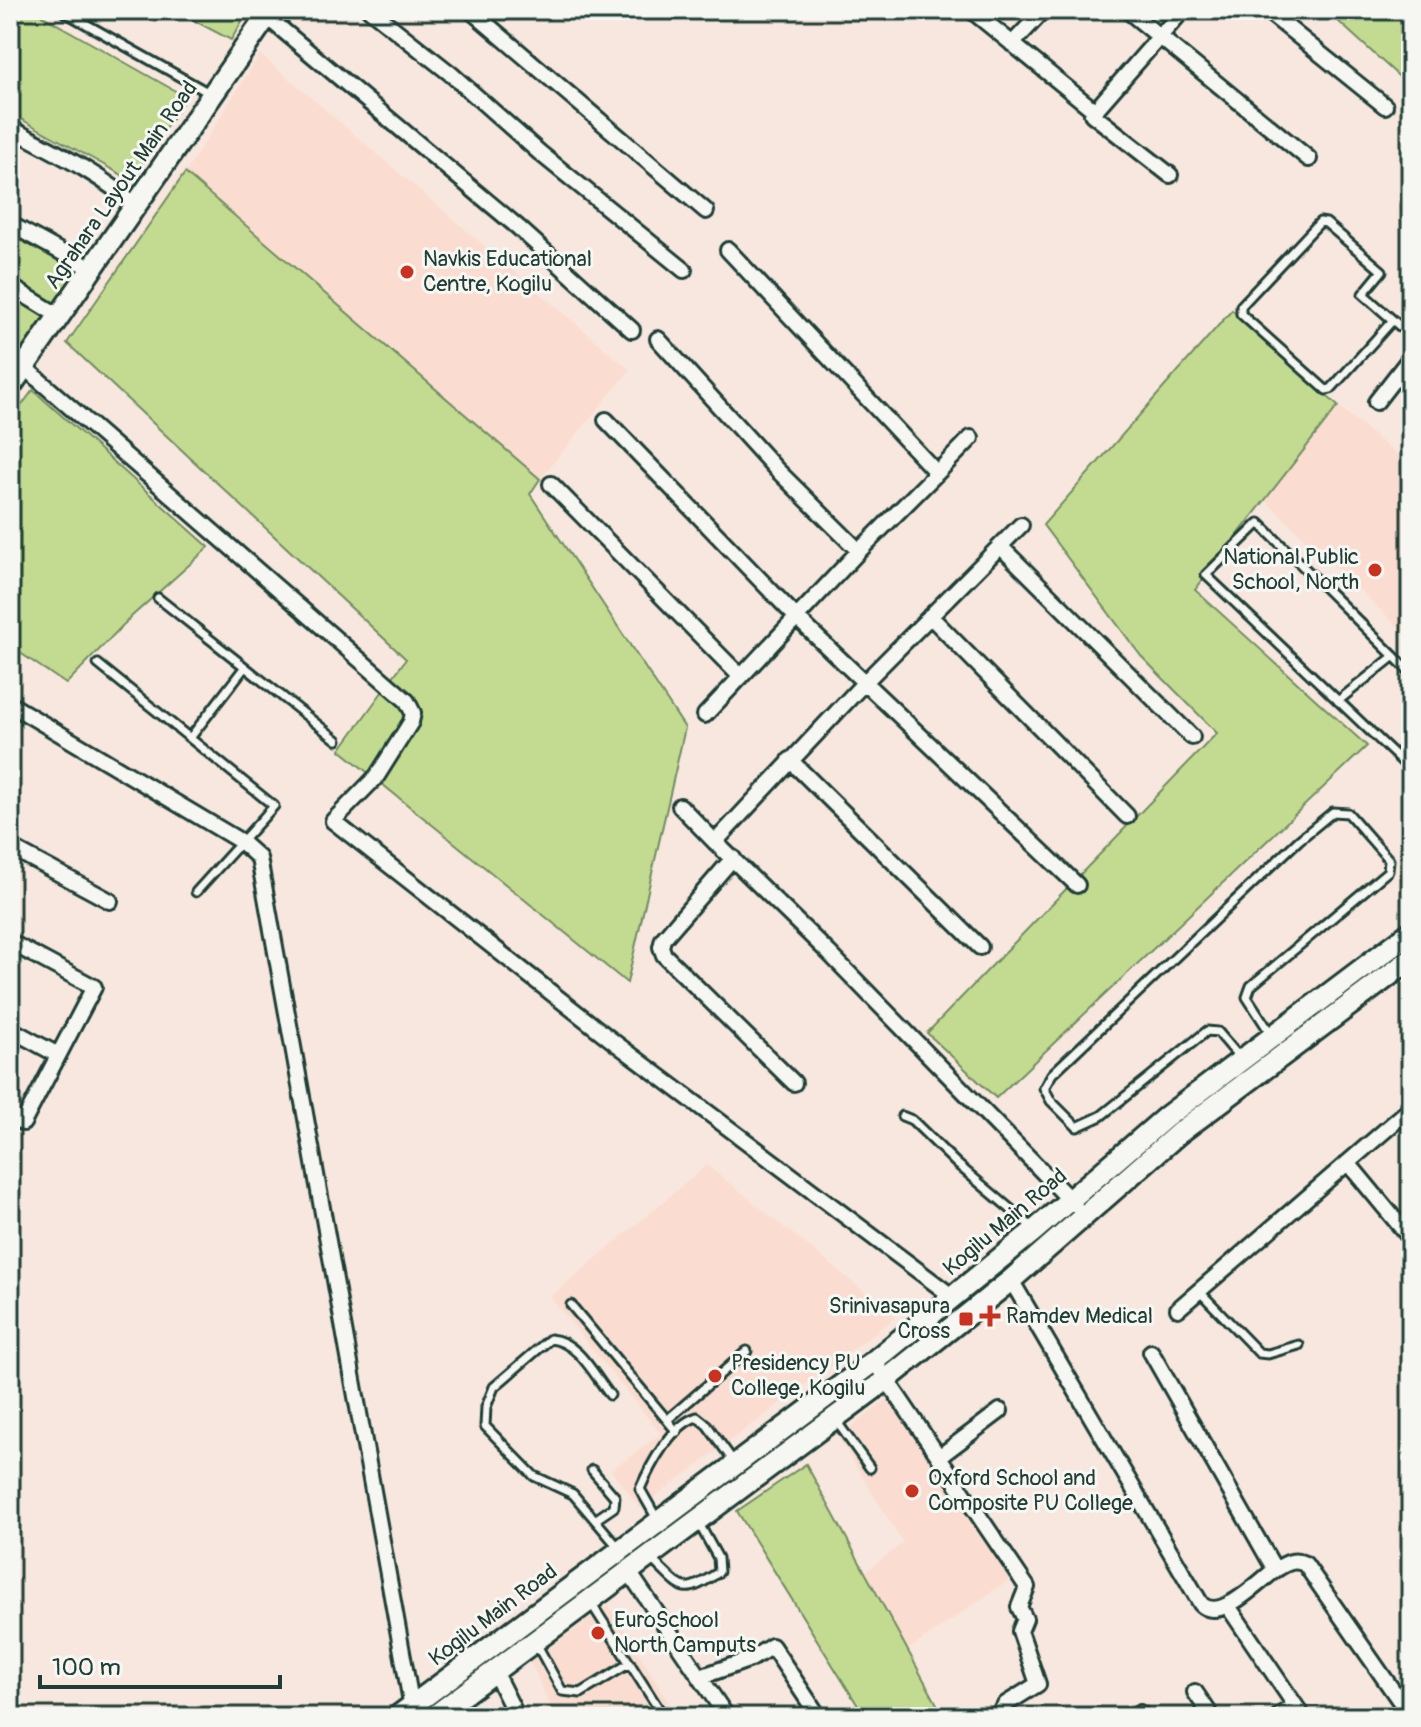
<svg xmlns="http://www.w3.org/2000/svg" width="1421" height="1727" font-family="Pangolin,sans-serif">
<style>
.built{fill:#faddd0}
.green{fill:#c3db91;stroke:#718c62;stroke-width:2}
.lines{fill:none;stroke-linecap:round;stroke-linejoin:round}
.lane-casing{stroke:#1f3d34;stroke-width:13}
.street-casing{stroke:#1f3d34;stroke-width:20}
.secondary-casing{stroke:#1f3d34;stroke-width:26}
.lane{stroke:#f6f6f2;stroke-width:7}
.street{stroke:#f6f6f2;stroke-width:14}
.secondary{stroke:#f6f6f2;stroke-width:20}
.poi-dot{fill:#c8321e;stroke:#f6f6f2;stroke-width:3}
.labels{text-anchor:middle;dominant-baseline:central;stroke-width:6;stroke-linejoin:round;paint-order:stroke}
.street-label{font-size:22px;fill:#1f3d34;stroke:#f6f6f2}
.poi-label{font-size:22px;fill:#1f3d34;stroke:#f6f6f2;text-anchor:start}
</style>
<rect width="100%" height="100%" fill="#f8e7de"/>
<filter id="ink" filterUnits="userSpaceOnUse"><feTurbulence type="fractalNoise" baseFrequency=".0125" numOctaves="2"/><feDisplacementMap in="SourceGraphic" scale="16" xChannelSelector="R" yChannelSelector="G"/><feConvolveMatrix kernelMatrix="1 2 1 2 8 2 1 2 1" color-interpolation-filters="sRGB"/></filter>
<g filter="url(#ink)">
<path class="built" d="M 260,54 L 630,370 L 540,479 L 185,173 Z
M 1338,406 L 1411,466 L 1411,639 L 1265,500 Z
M 707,1165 L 896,1317 L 640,1508 L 611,1470 L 661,1434 L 550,1297 Z
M 890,1397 L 1013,1577 L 908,1650 L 864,1573 L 903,1543 L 838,1437 Z
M 609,1605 L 678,1717 L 555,1717 L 530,1661 Z"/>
<path class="green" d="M 10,10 L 32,10 L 186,97 L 131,180 L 10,113 Z
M 174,10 L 249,10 L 231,40 Z
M 1326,10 L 1411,10 L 1411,87 L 1405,82 Z
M 185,173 L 540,479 L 530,494 L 685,728 L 627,983 L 340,750 L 406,659 L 67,343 Z
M 10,232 L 80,271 L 10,371 Z
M 1232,310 L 1338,406 L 1195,590 L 1367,746 L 996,1098 L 927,1033 L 1217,733 L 1141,656 L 1043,525 Z
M 33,390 L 209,547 L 131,617 L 66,684 L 10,646 L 10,421 Z
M 806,1464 L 944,1717 L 865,1717 L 737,1511 Z"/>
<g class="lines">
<defs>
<path id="lane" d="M 61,10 L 209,93
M 1393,320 L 1331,389 L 1326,390 L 1241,314 L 1241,306 L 1320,222 L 1326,223 L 1382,271 L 1363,294 L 1411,336
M 158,598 L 337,740
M 98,664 L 274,806 L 196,892
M 1411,673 L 1259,523 L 1206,575 L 1411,770
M 1338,701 L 1394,656
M 190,738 L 244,668
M 1240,1058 L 1218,1032 L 1207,1031 L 1101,1116 L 1077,1127 L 1051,1101 L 1044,1088 L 1052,1074 L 1299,840 L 1333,812 L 1348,813 L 1389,860 L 1388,871 L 1251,986 L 1247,997 L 1271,1034
M 902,1116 L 912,1120 L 957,1164 L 1033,1228
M 1200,1292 L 1259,1353 L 1268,1354 L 1299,1345
M 571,1305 L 677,1432
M 610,1395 C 594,1375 578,1341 550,1339 L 494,1387 L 486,1407 L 485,1426 L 534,1476 L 573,1494 L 619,1548
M 667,1420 L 747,1351
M 837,1422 L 870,1468
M 592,1470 L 615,1497 L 614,1507 L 595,1520
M 657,1519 L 640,1489 C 650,1466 671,1425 697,1417 L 707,1425 L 734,1462
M 651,1559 C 684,1589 680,1598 719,1572 L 718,1558 L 698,1522
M 591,1603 L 664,1717
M 536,1643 L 562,1691 L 581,1693 L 630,1663"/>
<path id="street" d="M 370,10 L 451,74 L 540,153 L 684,270
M 470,10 L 706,211
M 971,10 L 1095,111
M 1127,10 L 1309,159
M 1266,10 L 1385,106
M 267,17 L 519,228 L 632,330
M 1012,44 L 1044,10
M 10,128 C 53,151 99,173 136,206
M 1170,175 L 1092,114 L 1183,10
M 10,224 L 92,269
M 10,286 L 59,316
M 658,339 L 776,469 L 859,551 L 937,473 L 728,250
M 24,367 L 407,701 L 413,713 L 411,722 L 377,776 L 333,821 L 614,1042 L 953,1297
M 1376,402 L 1411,357
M 606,420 L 798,619 L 1077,885
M 937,473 L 971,438
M 551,484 L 741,677
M 1000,546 L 1192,737
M 930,616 L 1127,816
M 10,704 L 240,841 L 259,858 L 413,1713
M 705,715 L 859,551
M 790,760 L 980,947
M 680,806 L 715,842 L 864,683 L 1021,525
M 715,842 L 829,953 L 1075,1205
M 10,847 L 110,901
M 733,858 L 663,939 L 661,947 L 664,955 L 794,1083
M 10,942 L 94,987 L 23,1123 L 10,1115
M 10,1029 L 58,1055
M 1348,1163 L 1411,1239
M 1011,1280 L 1201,1604 C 1220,1623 1258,1582 1275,1570 L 1151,1352
M 1178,1309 L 1411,1108
M 874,1361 L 1027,1587 L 1019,1607 L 1025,1619 L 1020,1631 L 1038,1684 L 1006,1704 L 996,1717
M 939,1457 L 1000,1411
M 1275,1570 C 1285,1564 1293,1558 1305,1564 L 1411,1717
M 629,1572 L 727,1717
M 1228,1606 L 1303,1717
M 494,1671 L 517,1717
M 700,1677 L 751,1659 L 772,1646 L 819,1717
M 1195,1692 L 1212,1717
M 1140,1713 L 1143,1717
M 1278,1717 L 1295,1705"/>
<path id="secondary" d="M 10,387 L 271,10
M 397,1717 L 874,1361 L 1035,1230 L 1166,1117 L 1411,932
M 433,1717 L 887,1379 L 1011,1280 L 1179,1133 L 1411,959"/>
</defs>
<use href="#lane" class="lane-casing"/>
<use href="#street" class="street-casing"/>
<use href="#secondary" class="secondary-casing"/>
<use href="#lane" class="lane"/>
<use href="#street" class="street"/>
<use href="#secondary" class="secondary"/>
</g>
</g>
<g class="poi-dot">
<circle cx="407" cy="272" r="8"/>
<circle cx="1375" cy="570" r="8"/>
<path d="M986 1304h8v8h8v8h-8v8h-8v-8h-8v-8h8z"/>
<rect x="958" y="1311" width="16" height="16" rx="4"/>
<circle cx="715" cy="1376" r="8"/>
<circle cx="912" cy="1491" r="8"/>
<circle cx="598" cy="1633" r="8"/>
</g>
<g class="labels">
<g class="street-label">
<text transform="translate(121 185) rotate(-55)">Agrahara Layout Main Road</text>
<text transform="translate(1005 1222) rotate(-40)">Kogilu Main Road</text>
<text transform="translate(493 1615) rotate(-37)">Kogilu Main Road</text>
</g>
<g class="poi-label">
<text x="423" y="259">Navkis Educational<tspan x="423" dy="25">Centre, Kogilu</tspan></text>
<text x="1359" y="557" text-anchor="end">National Public<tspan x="1359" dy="25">School, North</tspan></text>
<text x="950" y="1306" text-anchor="end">Srinivasapura<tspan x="950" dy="25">Cross</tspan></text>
<text x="1006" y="1316">Ramdev Medical</text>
<text x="731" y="1363">Presidency PU<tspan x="731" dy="25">College, Kogilu</tspan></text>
<text x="928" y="1478">Oxford School and<tspan x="928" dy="25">Composite PU College</tspan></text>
<text x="614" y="1620">EuroSchool<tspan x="614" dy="25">North Camputs</tspan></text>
</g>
</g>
<rect width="1421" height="1727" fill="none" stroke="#f6f6f2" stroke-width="40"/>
<rect x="20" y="20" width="1381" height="1687" fill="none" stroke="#1f3d34" stroke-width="3" filter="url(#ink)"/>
<path d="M40 1675v12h240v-12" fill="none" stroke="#1f3d34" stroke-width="4"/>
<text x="52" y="1675" font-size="24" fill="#1f3d34" stroke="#f6f6f2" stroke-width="6" paint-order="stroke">100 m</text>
</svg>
